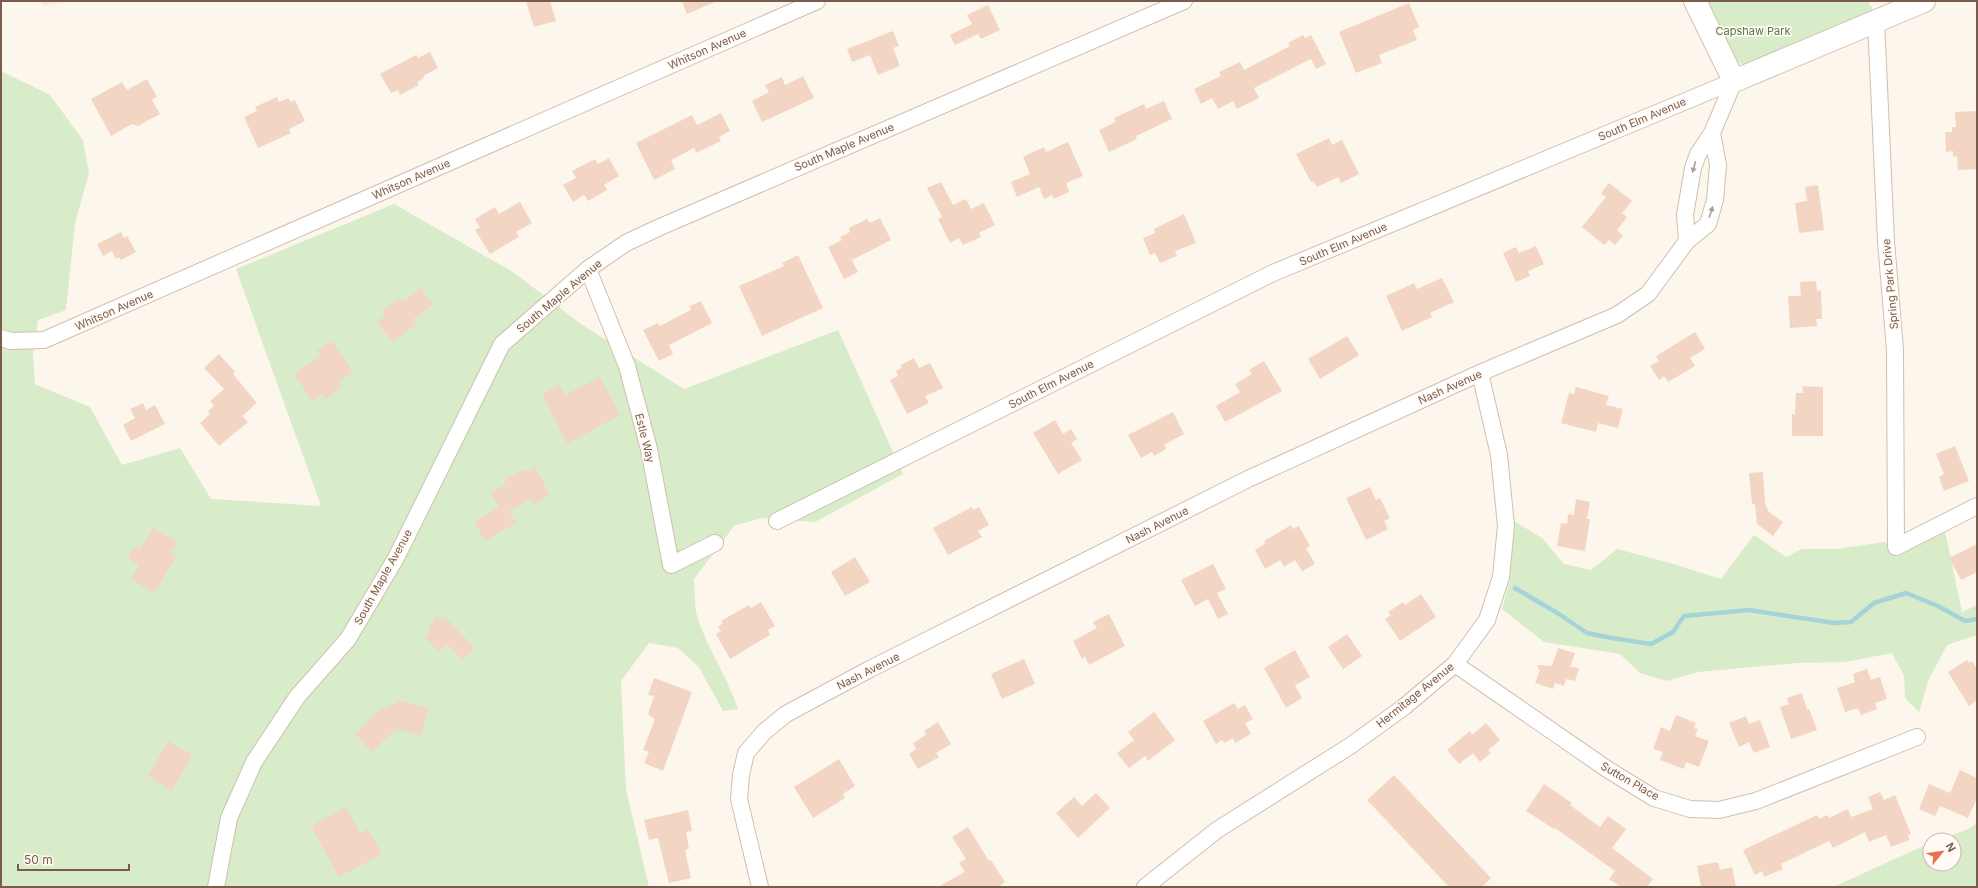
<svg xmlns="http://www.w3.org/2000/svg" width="1978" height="888" font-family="Inter,sans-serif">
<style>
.commercial{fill:#fde8e0}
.green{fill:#d8ecc9}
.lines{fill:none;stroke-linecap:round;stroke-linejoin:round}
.stream{stroke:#a5d3da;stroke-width:4.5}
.building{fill:#f3d5c3}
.street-casing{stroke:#d1beb0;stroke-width:18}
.secondary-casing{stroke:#d6c0b0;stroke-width:24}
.street{stroke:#fff;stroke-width:16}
.secondary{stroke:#fff;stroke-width:22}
.oneway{fill:#af9d94}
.labels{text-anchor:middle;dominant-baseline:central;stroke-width:3.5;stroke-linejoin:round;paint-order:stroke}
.park-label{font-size:11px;fill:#537a41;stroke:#fffaf3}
.street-label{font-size:11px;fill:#7a5c4d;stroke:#fffaf3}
</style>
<rect width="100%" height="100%" fill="#fdf6ec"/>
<path class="commercial" d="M 38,1 L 71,1 L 44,6 Z"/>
<path class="green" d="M 1705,1 L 1868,1 L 1873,10 L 1753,63 L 1745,65 L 1737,62 Z
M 1,71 L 50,95 L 83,140 L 89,173 L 75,223 L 66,310 L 38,320 L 33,354 L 35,384 L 90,407 L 122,465 L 180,448 L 211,499 L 321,506 L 236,269 L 394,204 L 513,272 L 581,324 L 684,389 L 838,330 L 903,474 L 815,522 L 761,518 L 734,526 L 694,579 C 695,590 694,605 697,616 C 707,648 727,676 738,709 L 723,711 L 699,667 L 678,648 L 649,643 L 621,681 L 626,789 L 649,887 L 1,887 Z
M 1514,521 L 1542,538 L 1564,564 L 1591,570 L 1617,549 L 1670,563 L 1721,579 L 1754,535 L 1786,557 L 1802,549 L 1836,549 L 1885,542 L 1895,556 L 1945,531 L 1962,612 L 1977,605 L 1977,635 L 1947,645 L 1929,679 L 1919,712 L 1905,698 L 1904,676 L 1892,653 L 1845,662 L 1797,663 L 1698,672 L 1667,681 L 1640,673 L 1620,654 L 1544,642 L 1502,609 L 1510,579 Z
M 1977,823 L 1977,887 L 1833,887 L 1930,843 L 1930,864 L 1954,864 L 1954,840 L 1938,840 L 1968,829 Z"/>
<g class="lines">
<path class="stream" d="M 1515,588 L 1559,614 L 1587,633 L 1612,638 L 1651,644 L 1673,632 L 1684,616 L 1749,610 L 1834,623 L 1851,622 L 1874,603 L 1906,593 L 1938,606 L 1965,621 L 1977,619"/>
</g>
<path class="building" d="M 526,1 L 550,1 L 556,21 L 534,27 Z
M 682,1 L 717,1 L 687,14 Z
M 1409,3 L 1419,27 L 1413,30 L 1417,40 L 1379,55 L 1382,63 L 1356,73 L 1339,32 Z
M 988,5 L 1000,30 L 981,39 L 978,34 L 955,45 L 950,35 L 972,24 L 967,15 Z
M 893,31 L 899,46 L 893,48 L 900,66 L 878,75 L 870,55 L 852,62 L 847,49 Z
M 1303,35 L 1305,38 L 1311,35 L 1326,64 L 1316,69 L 1311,59 L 1254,88 L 1259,98 L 1237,109 L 1233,101 L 1218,109 L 1212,98 L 1201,104 L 1194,89 L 1221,76 L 1219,72 L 1240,62 L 1244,70 L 1290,46 L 1288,43 Z
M 430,52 L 438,68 L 423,76 L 424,78 L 417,82 L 419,85 L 400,95 L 398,90 L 391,93 L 380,74 L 416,55 L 418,58 Z
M 803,76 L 814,98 L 762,122 L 752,101 L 769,92 L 765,85 L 782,77 L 785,85 Z
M 147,79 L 157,97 L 152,100 L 160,114 L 138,126 L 132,124 L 111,136 L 91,99 L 122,82 L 127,90 Z
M 277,97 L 279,102 L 288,98 L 291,102 L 295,100 L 305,121 L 289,129 L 291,133 L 258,148 L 244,117 L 257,111 L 255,107 Z
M 1164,101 L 1172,119 L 1136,136 L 1137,139 L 1109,152 L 1099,130 L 1116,122 L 1114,118 L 1144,104 L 1146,109 Z
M 1975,111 L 1977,118 L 1977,169 L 1958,170 L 1957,156 L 1953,157 L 1953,151 L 1946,152 L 1945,132 L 1952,132 L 1952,127 L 1956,127 L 1955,112 Z
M 721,113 L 730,131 L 719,137 L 721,141 L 696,153 L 694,148 L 671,160 L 675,169 L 654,180 L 636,143 L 692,115 L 697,125 Z
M 1329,138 L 1332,145 L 1342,140 L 1359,174 L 1341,183 L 1338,177 L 1317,187 L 1313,181 L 1311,182 L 1296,154 Z
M 1068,142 L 1083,176 L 1066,183 L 1069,192 L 1054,199 L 1052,195 L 1044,199 L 1039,187 L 1017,197 L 1011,182 L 1030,174 L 1023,157 L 1044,147 L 1046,152 Z
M 609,158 L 619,176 L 604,185 L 607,190 L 588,201 L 584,195 L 573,202 L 563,185 L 576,178 L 572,171 L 595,159 L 598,164 Z
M 941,182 L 953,205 L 966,199 L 971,209 L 984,203 L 995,225 L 979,233 L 981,237 L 963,245 L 959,238 L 950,243 L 938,219 L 942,217 L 927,188 Z
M 1609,183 L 1632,201 L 1622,213 L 1627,217 L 1617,230 L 1623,236 L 1615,245 L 1609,240 L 1604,245 L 1582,227 L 1606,197 L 1601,193 Z
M 1818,185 L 1824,230 L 1799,233 L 1795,203 L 1807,201 L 1805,187 Z
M 520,202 L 532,223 L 516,232 L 519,237 L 490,254 L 475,230 L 480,228 L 475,219 L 495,207 L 499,214 Z
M 1184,214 L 1196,243 L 1175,251 L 1177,256 L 1160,263 L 1155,253 L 1150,255 L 1143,238 L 1155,233 L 1154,229 Z
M 880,218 L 891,240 L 852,260 L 858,272 L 844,279 L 828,247 L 842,240 L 840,237 L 850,232 L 849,228 L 867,219 L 870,223 Z
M 121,232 L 124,238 L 127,236 L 136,252 L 121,260 L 119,257 L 116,259 L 112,251 L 103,256 L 97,244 Z
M 1536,246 L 1544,264 L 1528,271 L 1530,276 L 1516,282 L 1503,253 L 1516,247 L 1519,253 Z
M 798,255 L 823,308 L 762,336 L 739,286 L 784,266 L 782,263 Z
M 1442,278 L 1454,302 L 1430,313 L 1432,317 L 1402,331 L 1386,296 L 1414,283 L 1417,289 Z
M 1816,281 L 1817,291 L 1821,290 L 1822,319 L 1816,319 L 1817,326 L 1790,328 L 1788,296 L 1801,296 L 1800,282 Z
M 421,288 L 433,305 L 413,319 L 417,324 L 392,342 L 377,321 L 385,316 L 382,311 L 400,298 L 402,302 Z
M 701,301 L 712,323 L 669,345 L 673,354 L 659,361 L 643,330 L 658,323 L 660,326 L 691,310 L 690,306 Z
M 1695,332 L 1705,349 L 1690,358 L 1695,366 L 1668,382 L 1664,376 L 1659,380 L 1650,366 L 1659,361 L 1656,356 Z
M 1347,336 L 1359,355 L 1320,379 L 1308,359 Z
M 332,341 L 353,372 L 339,381 L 342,387 L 325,399 L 322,394 L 312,401 L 294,373 L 321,356 L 317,350 Z
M 219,354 L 235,372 L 233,374 L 257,403 L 242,416 L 248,422 L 219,446 L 200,423 L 210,414 L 208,411 L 214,406 L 210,401 L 224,389 L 204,368 Z
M 914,358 L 919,368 L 930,363 L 943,388 L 925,396 L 929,403 L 907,414 L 890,380 L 898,376 L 896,371 L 902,367 L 901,365 Z
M 1264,361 L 1282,391 L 1225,422 L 1216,406 L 1240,392 L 1235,384 L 1252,374 L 1249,370 Z
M 600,377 L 620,415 L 567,444 L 542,394 L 560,385 L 565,395 Z
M 1802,386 L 1823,387 L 1823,436 L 1792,436 L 1792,414 L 1795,414 L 1796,393 L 1803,393 Z
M 1576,387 L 1609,396 L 1606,405 L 1623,409 L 1618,428 L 1598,423 L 1596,432 L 1561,423 L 1569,393 L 1574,394 Z
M 143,403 L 146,410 L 155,405 L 165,424 L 131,441 L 123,425 L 135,418 L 130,409 Z
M 1173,412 L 1184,434 L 1164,445 L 1166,449 L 1154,456 L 1152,452 L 1141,458 L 1128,435 Z
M 1055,420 L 1063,434 L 1071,429 L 1077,439 L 1071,443 L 1082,460 L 1058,474 L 1033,433 Z
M 1955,446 L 1969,481 L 1944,491 L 1939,477 L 1944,474 L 1936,454 Z
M 535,467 L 550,495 L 534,504 L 531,499 L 509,511 L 516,523 L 485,541 L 474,522 L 499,507 L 491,493 L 506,484 L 504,480 L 525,469 L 527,472 Z
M 1763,472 L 1765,504 L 1769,512 L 1783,522 L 1773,536 L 1757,524 L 1755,504 L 1752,504 L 1749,473 Z
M 1370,487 L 1376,500 L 1380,498 L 1390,518 L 1384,521 L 1388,529 L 1366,540 L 1346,498 Z
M 1576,499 L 1590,502 L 1587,519 L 1590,519 L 1585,551 L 1557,546 L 1561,523 L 1567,524 L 1568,514 L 1574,515 Z
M 972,507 L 973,510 L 979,507 L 989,525 L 978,531 L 982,537 L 948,555 L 933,528 Z
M 1291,525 L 1293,529 L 1299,526 L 1310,546 L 1306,548 L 1315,564 L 1302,571 L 1295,560 L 1284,567 L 1280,560 L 1265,569 L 1255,550 L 1265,544 L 1264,541 Z
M 153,528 L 177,542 L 171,552 L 177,556 L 154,593 L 131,579 L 139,565 L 127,558 L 134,547 L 141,548 Z
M 1977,544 L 1977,572 L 1961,580 L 1949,558 Z
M 855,557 L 870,582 L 845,596 L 831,572 Z
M 1213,564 L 1226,589 L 1217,593 L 1228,614 L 1218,619 L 1208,599 L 1195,606 L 1181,580 Z
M 1421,594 L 1436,617 L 1400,641 L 1385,619 L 1391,615 L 1388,612 L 1403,602 L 1405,605 Z
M 761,602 L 775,626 L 768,630 L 770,635 L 730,659 L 716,634 L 721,631 L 718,627 L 723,623 L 721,621 L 749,605 L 751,608 Z
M 1109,614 L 1125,646 L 1089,665 L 1085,657 L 1082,659 L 1073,641 L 1097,628 L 1093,622 Z
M 437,617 L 441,621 L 445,617 L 475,648 L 463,660 L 447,644 L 439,652 L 425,637 L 431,631 L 428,626 Z
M 1347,634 L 1362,656 L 1343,669 L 1328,647 Z
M 1558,648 L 1575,653 L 1570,667 L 1579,668 L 1575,681 L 1566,679 L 1564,686 L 1555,683 L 1553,689 L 1535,683 L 1540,670 L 1538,669 L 1538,665 L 1552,666 Z
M 1295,650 L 1310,677 L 1295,685 L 1302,698 L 1286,708 L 1264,668 Z
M 1024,659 L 1035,684 L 1002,699 L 991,674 Z
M 1967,660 L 1969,663 L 1972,661 L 1977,669 L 1977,700 L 1969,706 L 1948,672 Z
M 1867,669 L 1871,680 L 1880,677 L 1887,699 L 1875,703 L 1877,709 L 1861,715 L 1858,708 L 1845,712 L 1837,688 L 1855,682 L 1853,674 Z
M 654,678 L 692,692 L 663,771 L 644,763 L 649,752 L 643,750 L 655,719 L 648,714 L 654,696 L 648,695 Z
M 1802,693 L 1807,710 L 1809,709 L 1817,730 L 1791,739 L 1780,707 L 1789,704 L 1787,698 Z
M 399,701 L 428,708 L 422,735 L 396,729 L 372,752 L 355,734 L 378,711 Z
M 1234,703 L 1238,709 L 1245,705 L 1253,719 L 1245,723 L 1251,734 L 1235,743 L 1233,738 L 1224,743 L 1222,740 L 1216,744 L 1203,721 Z
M 1154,712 L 1175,740 L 1148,761 L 1145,756 L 1129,768 L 1117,753 L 1134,740 L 1128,732 Z
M 1676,715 L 1696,723 L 1694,728 L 1698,729 L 1695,736 L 1709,741 L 1699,767 L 1686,762 L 1684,769 L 1660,760 L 1663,752 L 1653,749 L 1661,727 L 1670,731 Z
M 1746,716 L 1749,724 L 1760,720 L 1770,747 L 1754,753 L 1749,742 L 1739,747 L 1729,723 Z
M 938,722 L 951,744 L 936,753 L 939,757 L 918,769 L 909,754 L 916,749 L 913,743 L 926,735 L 924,731 Z
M 1486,723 L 1500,740 L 1488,750 L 1491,753 L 1480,762 L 1473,753 L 1459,764 L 1447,750 L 1470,731 L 1472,735 Z
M 168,741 L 192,755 L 172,791 L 148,776 Z
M 839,759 L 855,786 L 843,794 L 845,798 L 813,818 L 794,787 Z
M 1960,770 L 1977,778 L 1977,798 L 1968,818 L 1940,806 L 1935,816 L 1919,809 L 1929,784 L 1950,793 Z
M 1394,775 L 1491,878 L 1482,887 L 1449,887 L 1367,800 Z
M 1544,784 L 1572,803 L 1570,805 L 1600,827 L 1608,816 L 1626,829 L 1612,848 L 1653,879 L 1647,887 L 1621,887 L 1609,879 L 1615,871 L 1555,828 L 1554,829 L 1526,811 Z
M 1880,792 L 1884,800 L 1895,795 L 1911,834 L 1908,835 L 1909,840 L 1891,847 L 1886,835 L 1869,842 L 1865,832 L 1833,848 L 1829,841 L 1781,864 L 1783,869 L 1764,877 L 1762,871 L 1755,875 L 1743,850 L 1817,815 L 1819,819 L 1827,815 L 1829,818 L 1848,809 L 1851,817 L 1873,809 L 1868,797 Z
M 1096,793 L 1110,808 L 1078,838 L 1056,813 L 1074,797 L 1082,806 Z
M 346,807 L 360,833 L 368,829 L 382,854 L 339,877 L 311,826 Z
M 688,810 L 692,831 L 686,832 L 689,849 L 685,850 L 691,878 L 669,883 L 658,838 L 649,840 L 644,820 Z
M 968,827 L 989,861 L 991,860 L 1005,882 L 998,887 L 938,887 L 965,872 L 959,863 L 966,859 L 952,837 Z
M 1718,862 L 1720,870 L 1732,867 L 1736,887 L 1701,887 L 1697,866 Z"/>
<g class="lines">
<defs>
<path id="street" d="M 1876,21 L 1886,241 L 1895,350 L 1896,547 L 1977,506
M 1687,241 L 1685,215 L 1693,168 L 1698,154 L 1712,133 L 1734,81
M 588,269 L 627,366 L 649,449 L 671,565 L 715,543
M 1,338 L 11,341 L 44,340 L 817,1
M 777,521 L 1273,273 L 1734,81
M 1455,664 L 1607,769 L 1654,798 L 1690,809 L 1719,810 L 1756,801 L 1917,737
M 216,887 L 229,818 L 254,762 L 297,697 L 348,639 L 396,558 L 502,344 L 588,269 L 626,243 L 660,227 L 1184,1
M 760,887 L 739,799 L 741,775 L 746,753 L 764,732 L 786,714 L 870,669 L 1248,479 L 1480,373 L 1617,315 L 1648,294 L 1687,241 L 1708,224 L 1715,200 L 1718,165 L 1712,133
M 1145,887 L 1217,830 L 1350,746 L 1404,707 L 1455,664 L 1487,620 L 1501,577 L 1506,526 L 1499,455 L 1480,373"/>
<path id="secondary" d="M 1695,1 L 1734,81 L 1924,1"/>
</defs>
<use href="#street" class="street-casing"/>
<use href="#secondary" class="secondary-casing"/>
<use href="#street" class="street"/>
<use href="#secondary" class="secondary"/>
</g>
<defs><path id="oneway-solid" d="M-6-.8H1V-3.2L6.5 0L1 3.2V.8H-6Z"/></defs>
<g class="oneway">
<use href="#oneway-solid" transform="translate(1694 167) rotate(105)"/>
<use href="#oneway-solid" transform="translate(1711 212) rotate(-72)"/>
</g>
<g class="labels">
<g class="park-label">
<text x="1753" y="31">Capshaw Park</text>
</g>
<g class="street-label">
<text transform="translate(707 49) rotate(-24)">Whitson Avenue</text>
<text transform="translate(1642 119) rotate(-23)">South Elm Avenue</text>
<text transform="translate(844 147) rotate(-23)">South Maple Avenue</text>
<text transform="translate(411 179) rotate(-24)">Whitson Avenue</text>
<text transform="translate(1343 244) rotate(-23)">South Elm Avenue</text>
<text transform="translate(1890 284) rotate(-95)">Spring Park Drive</text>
<text transform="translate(559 296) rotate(-40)">South Maple Avenue</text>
<text transform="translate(114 310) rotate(-24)">Whitson Avenue</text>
<text transform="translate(1051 384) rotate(-27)">South Elm Avenue</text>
<text transform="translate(1450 387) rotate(-24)">Nash Avenue</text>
<text transform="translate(645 438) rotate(76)">Estle Way</text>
<text transform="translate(1157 525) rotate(-27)">Nash Avenue</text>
<text transform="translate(383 577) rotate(-61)">South Maple Avenue</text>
<text transform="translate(868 671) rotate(-27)">Nash Avenue</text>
<text transform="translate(1415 695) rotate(-39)">Hermitage Avenue</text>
<text transform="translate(1630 781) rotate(30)">Sutton Place</text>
</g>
</g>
<rect width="1978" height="888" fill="none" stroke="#7a5c4d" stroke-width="4"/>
<g transform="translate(1942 852) rotate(61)"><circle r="19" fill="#fffaf3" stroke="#cabbb1"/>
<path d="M0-3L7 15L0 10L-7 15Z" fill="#e76f51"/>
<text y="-6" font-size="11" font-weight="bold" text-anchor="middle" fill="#7a5c4d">N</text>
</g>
<path d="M18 864v6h111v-6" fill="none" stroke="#7a5c4d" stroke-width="2"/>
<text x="24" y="864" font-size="12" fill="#7a5c4d" stroke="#fffaf3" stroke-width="3" paint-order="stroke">50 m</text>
</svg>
